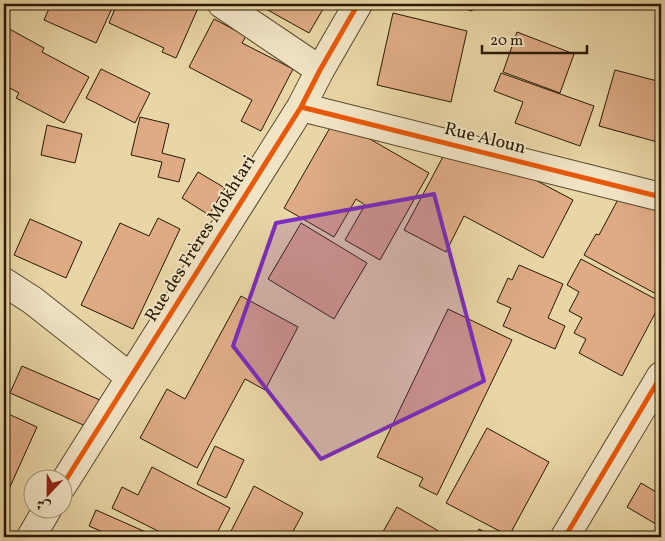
<svg xmlns="http://www.w3.org/2000/svg" width="665" height="541" font-family="Vollkorn,Amiri,serif">
<style>
.building{fill:#deab85;stroke:#281904}
.lines{fill:none;stroke-linecap:round;stroke-linejoin:round}
.minor-casing{stroke:#58482c;stroke-width:30}
.minor{stroke:#f1e4c5;stroke-width:28}
.cycleway-casing{stroke:#f1e4c5;stroke-width:8}
.cycleway{stroke:#e8590c;stroke-width:5}
.marked{fill:#7b2cbf;fill-opacity:0.2;stroke:#7b2cbf;stroke-width:4;stroke-linejoin:round}
.labels{text-anchor:middle;dominant-baseline:central;stroke-width:4;stroke-linejoin:round;paint-order:stroke}
.street-label{font-size:18px;fill:#281904;stroke:#f1e4c5}
</style>
<rect width="100%" height="100%" fill="#e9d6a6"/>
<filter id="stains"><feTurbulence type="fractalNoise" baseFrequency=".004" numOctaves="4"/><feColorMatrix values="0 0 0 0 .2 0 0 0 0 .09 0 0 0 0 .02 0 0 0 .5 -.17"/></filter>
<radialGradient id="worn" r=".72"><stop offset=".6" stop-color="#630" stop-opacity="0"/><stop offset="1" stop-color="#630" stop-opacity=".3"/></radialGradient>
<path class="building" d="M 51,4 L 114,4 L 96,43 L 44,20 Z
M 117,4 L 143,4 L 157,10 L 160,4 L 190,4 L 198,8 L 176,58 L 162,52 L 164,48 L 109,23 Z
M 257,4 L 326,4 L 309,33 Z
M 449,4 L 475,4 L 472,11 Z
M 393,13 L 467,31 L 451,102 L 377,85 Z
M 214,19 L 246,36 L 242,43 L 293,69 L 261,131 L 241,121 L 252,100 L 189,67 Z
M 4,26 L 44,48 L 42,52 L 89,77 L 64,123 L 16,98 L 19,93 L 4,85 Z
M 517,32 L 574,54 L 560,93 L 503,72 Z
M 101,69 L 150,93 L 135,123 L 86,98 Z
M 615,70 L 661,82 L 661,143 L 599,126 Z
M 501,73 L 594,106 L 580,146 L 515,123 L 523,102 L 494,91 Z
M 140,117 L 169,124 L 162,153 L 185,159 L 179,182 L 158,177 L 162,162 L 131,155 Z
M 335,119 L 429,173 L 380,260 L 345,240 L 365,205 L 356,199 L 334,237 L 284,208 Z
M 47,125 L 82,134 L 75,163 L 41,155 Z
M 446,151 L 474,165 L 481,151 L 573,200 L 543,258 L 464,216 L 446,252 L 404,230 Z
M 198,172 L 225,188 L 209,215 L 182,198 Z
M 622,192 L 661,214 L 661,294 L 660,296 L 584,255 L 596,234 L 599,235 Z
M 158,218 L 180,229 L 133,329 L 81,305 L 120,223 L 149,236 Z
M 30,219 L 82,242 L 66,278 L 14,255 Z
M 301,223 L 367,263 L 334,319 L 268,279 Z
M 581,259 L 661,302 L 622,376 L 579,353 L 586,339 L 574,333 L 582,318 L 569,311 L 579,292 L 567,285 Z
M 519,265 L 563,284 L 548,318 L 565,326 L 555,349 L 503,326 L 511,308 L 497,302 L 508,278 L 512,280 Z
M 241,296 L 298,327 L 265,390 L 245,379 L 197,468 L 140,438 L 167,389 L 185,399 Z
M 448,309 L 512,340 L 437,495 L 419,486 L 423,478 L 377,457 Z
M 22,366 L 100,400 L 88,427 L 10,393 Z
M 4,412 L 37,427 L 9,489 L 4,486 Z
M 487,428 L 549,462 L 509,536 L 446,503 Z
M 215,446 L 244,460 L 226,498 L 197,484 Z
M 152,467 L 230,508 L 215,537 L 170,537 L 112,508 L 122,487 L 138,495 Z
M 641,483 L 661,495 L 661,527 L 627,507 Z
M 254,486 L 303,513 L 290,537 L 228,537 Z
M 397,507 L 449,537 L 380,537 Z
M 96,510 L 157,537 L 103,537 L 105,533 L 89,526 Z
M 479,529 L 494,537 L 474,537 Z"/>
<g class="lines">
<defs>
<path id="minor" d="M 222,4 L 320,70
M 301,107 L 661,197
M 4,282 L 32,300 L 130,377
M 62,486 L 301,107 L 320,70 L 358,4
M 31,537 L 48,508
M 565,537 L 661,376"/>
</defs>
<use href="#minor" class="minor-casing"/>
<use href="#minor" class="minor"/>
<defs>
<path id="cycleway" d="M 301,107 L 661,197
M 62,486 L 301,107 L 320,70 L 358,4
M 565,537 L 661,376"/>
</defs>
<use href="#cycleway" class="cycleway-casing"/>
<use href="#cycleway" class="cycleway"/>
</g>
<path class="marked" d="M 434,194 L 484,381 L 321,459 L 233,346 L 276,223 Z"/>
<g class="labels">
<g class="street-label">
<text transform="translate(485 139) rotate(14)">Rue Aloun</text>
<text transform="translate(201 239) rotate(-58)">Rue des Frères Mokhtari</text>
</g>
</g>
<rect width="665" height="541" fill="none" stroke="#e9d6a6" stroke-width="20"/>
<rect x="5" y="5" width="655" height="531" fill="none" stroke="#281904" stroke-width="2.5"/>
<rect x="10" y="10" width="645" height="521" fill="none" stroke="#281904"/>
<g transform="translate(48 494) rotate(202)"><circle r="24" fill="#f1e4c5" stroke="#a19378"/>
<path d="M0-4L9 19L0 12L-9 19Z" fill="#8f2418"/>
<text y="-8" font-size="14" font-weight="bold" text-anchor="middle" fill="#281904">ش</text>
</g>
<path d="M482 45v8h105v-8" fill="none" stroke="#281904" stroke-width="2.5"/>
<text x="490" y="45" font-size="15" fill="#281904" stroke="#f1e4c5" stroke-width="4" paint-order="stroke">20 m</text>
<rect width="100%" height="100%" filter="url(#stains)"/>
<rect width="100%" height="100%" fill="url(#worn)"/>
</svg>
